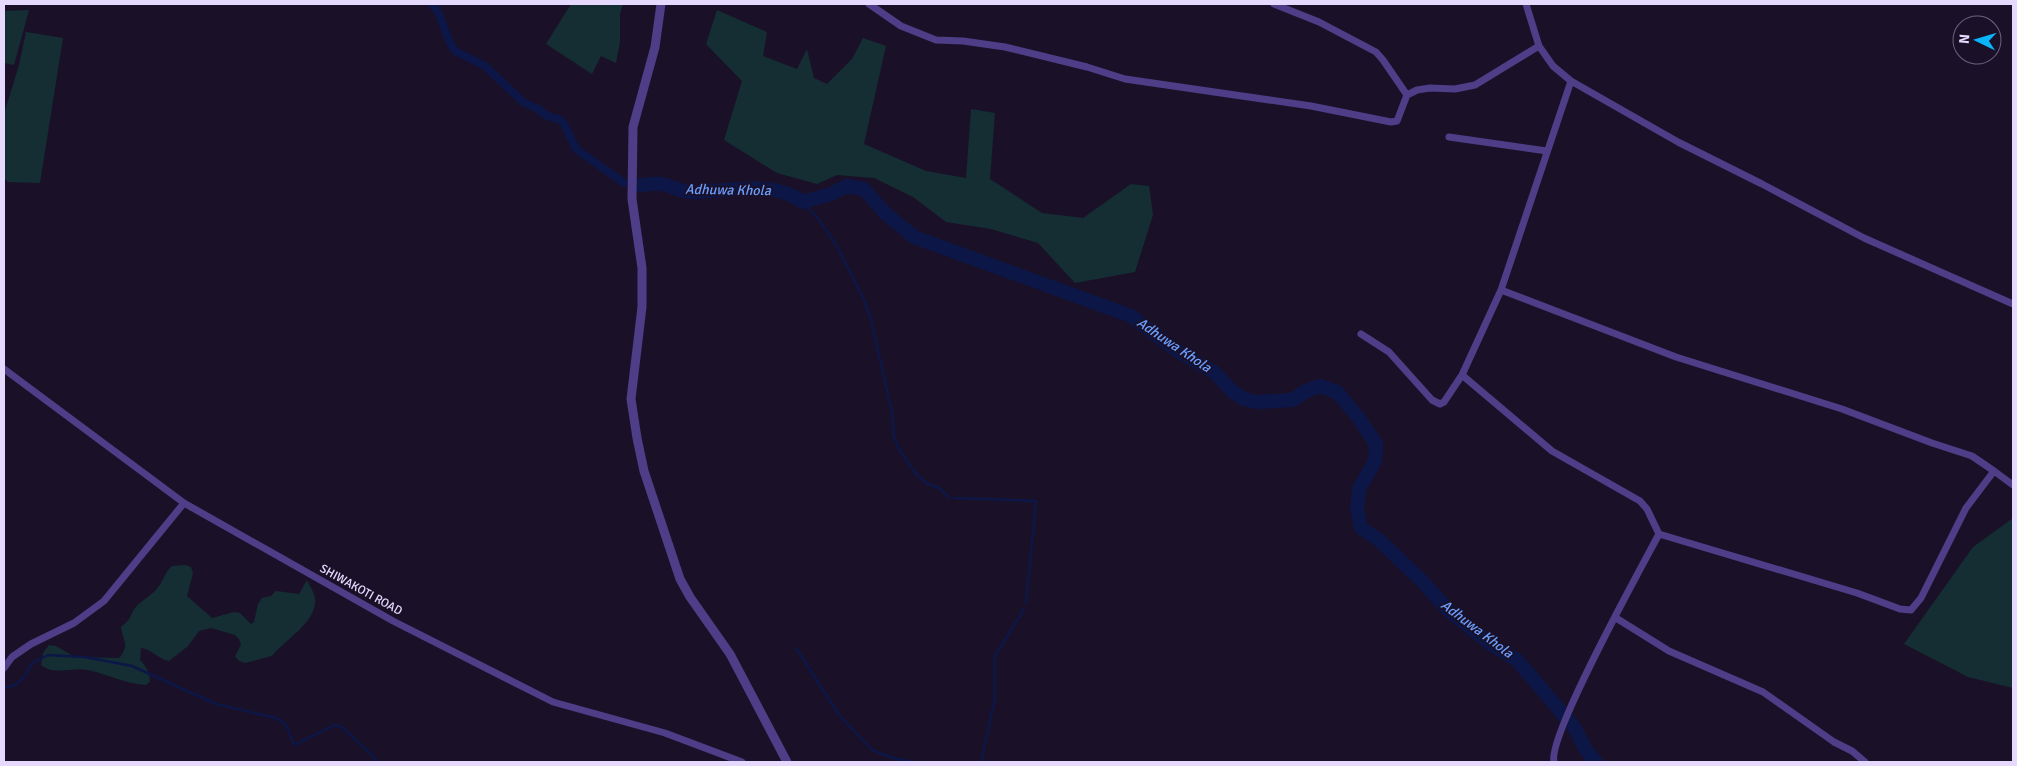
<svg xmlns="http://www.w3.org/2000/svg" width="2017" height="766" font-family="Signika,sans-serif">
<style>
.green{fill:#142e33}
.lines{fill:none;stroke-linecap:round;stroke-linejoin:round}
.stream{stroke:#0c1747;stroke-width:2.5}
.canal{stroke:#0c1747;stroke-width:8}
.river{stroke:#0c1747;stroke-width:14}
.minor{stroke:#4e3e87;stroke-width:7}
.tertiary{stroke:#4e3e87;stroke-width:9}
.labels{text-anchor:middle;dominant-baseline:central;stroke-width:4;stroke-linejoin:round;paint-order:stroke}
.street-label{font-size:12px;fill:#e5dafe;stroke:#1a1129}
.water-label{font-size:14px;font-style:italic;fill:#6b9dfb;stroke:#1a1129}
</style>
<rect width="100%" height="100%" fill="#1a1129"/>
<path class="green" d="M 571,4 L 623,4 L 620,13 L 620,42 L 616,63 L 601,56 L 592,74 L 546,44 Z
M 29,10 L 14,65 L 4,63 L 4,11 Z
M 717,10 L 767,32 L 763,56 L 797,69 L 807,49 L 814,78 L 827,84 L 852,59 L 863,38 L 886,46 L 864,144 L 926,171 L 966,178 L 971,109 L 995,113 L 990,179 L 1042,213 L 1083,218 L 1131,184 L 1149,186 L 1153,215 L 1135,272 L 1075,283 L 1038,243 L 991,229 L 946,222 L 913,197 L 874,178 L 837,175 L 817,184 L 777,173 L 724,140 L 742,81 L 706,44 Z
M 26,32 L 63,38 L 40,183 L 8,182 L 4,178 L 4,114 L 19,65 Z
M 2013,518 L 2013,688 L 1968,677 L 1904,644 L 1973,547 Z
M 185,565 L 191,567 L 193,573 L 187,596 L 212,618 L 234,612 L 240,613 L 251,624 L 254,622 L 258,604 L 262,598 L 271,596 L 276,591 L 299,594 L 307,580 C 309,585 314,592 315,598 C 318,622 284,640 272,656 L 245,663 L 239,661 L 235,656 L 241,645 L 239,639 L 235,635 L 211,628 L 199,631 L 188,646 L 169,661 C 158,659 152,649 141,648 L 140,660 C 146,666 150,673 150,681 L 146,685 C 126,684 107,674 88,670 C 71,667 55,676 41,665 L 43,653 L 49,645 L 56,646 L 75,657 L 119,658 C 131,644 122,640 121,627 C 133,617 128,619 135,608 C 139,602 153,595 159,586 C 164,579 165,572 172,566 Z"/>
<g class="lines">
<path class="stream" d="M 803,202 L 820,221 L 835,243 L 863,297 L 870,316 L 892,412 L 894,437 L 900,451 L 916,474 L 926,483 L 939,488 L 950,498
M 955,498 L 1036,501 L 1026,603
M 796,648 L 840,716 L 872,750 L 893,758 L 914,762
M 4,688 L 15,685 L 24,678 L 32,663 L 48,655 L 85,657 L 132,666 L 216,704 L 276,718 C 289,724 289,733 294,745 L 335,725 L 342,727 L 373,756 L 377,762
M 981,762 L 995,698 L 995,656 L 1024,609"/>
<path class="canal" d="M 432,4 L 438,12 L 450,43 L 455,51 L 485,66 L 523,102 L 538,109 L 547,116 L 559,119 L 564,124 L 576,149 L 624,183"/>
<path class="river" d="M 639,185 C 646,185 655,183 662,184 C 672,186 681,192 691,192 C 728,192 771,179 803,202 L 831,194 L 847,186 L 864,189 L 885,213 L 914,237 L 1131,316 L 1176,350 L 1214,372 L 1233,392 L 1244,399 L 1256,402 L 1293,400 L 1304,392 L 1319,386 L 1337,392 L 1358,417 L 1376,444 L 1375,461 L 1359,489 L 1357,508 L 1361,528 L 1379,540 L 1423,582 L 1448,610 L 1491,644 L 1517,660 L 1574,727 L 1586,750 L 1596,762"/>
<path class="minor" d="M 869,4 L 901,26 L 936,40 L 963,41 L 1005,47 L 1087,67 L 1125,79 L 1311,106 L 1391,122 L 1397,121 L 1407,95 L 1417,90 L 1430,88 L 1455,89 L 1475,85 L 1539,46
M 1274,4 L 1319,22 L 1376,52 L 1383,60 L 1407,95
M 1526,4 L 1539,46 L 1553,66 L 1571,81
M 1449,137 L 1547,151
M 1501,290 L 1676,357 L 1842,409 L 1932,443 L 1972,456 L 1994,471
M 1361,334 L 1389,352 L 1432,400 L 1440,404 L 1444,402 L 1462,375 L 1501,290 L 1571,81 L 1678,142 L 1762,184 L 1864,238 L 2013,304
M 4,369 L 184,503 L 393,621 L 553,702 L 665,733 L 742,762
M 1462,375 L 1552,451 L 1640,501 L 1647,509 L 1659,534 L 1857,593 L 1900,609 L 1911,610 L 1921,598 L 1966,508 L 1994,471 L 2013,485
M 1616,618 L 1669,651 L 1763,692 L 1834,742 L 1852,751 L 1865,762
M 4,668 L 12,657 L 31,644 L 74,623 L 104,601 L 184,503
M 1554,762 C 1547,737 1641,568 1659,534"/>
<path class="tertiary" d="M 661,4 L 655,47 L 633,127 L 632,199 L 642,268 L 642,307 L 631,399 L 637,438 L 644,471 L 680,579 L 690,597 L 730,654 L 787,762"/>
</g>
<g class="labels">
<g class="street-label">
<text transform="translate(361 590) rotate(29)">SHIWAKOTI ROAD</text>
</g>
<g class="water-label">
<text transform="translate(728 190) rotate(1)">Adhuwa Khola</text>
<text transform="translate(1174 345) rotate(34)">Adhuwa Khola</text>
<text transform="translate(1477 629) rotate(37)">Adhuwa Khola</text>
</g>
</g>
<rect width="2017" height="766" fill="none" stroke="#e5dafe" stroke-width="10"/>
<g transform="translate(1977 40) rotate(275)"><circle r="24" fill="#1a1129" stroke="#6b617e"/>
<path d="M0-4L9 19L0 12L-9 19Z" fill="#0cb4f9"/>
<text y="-8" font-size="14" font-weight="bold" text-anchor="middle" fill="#e5dafe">N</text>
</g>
</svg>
